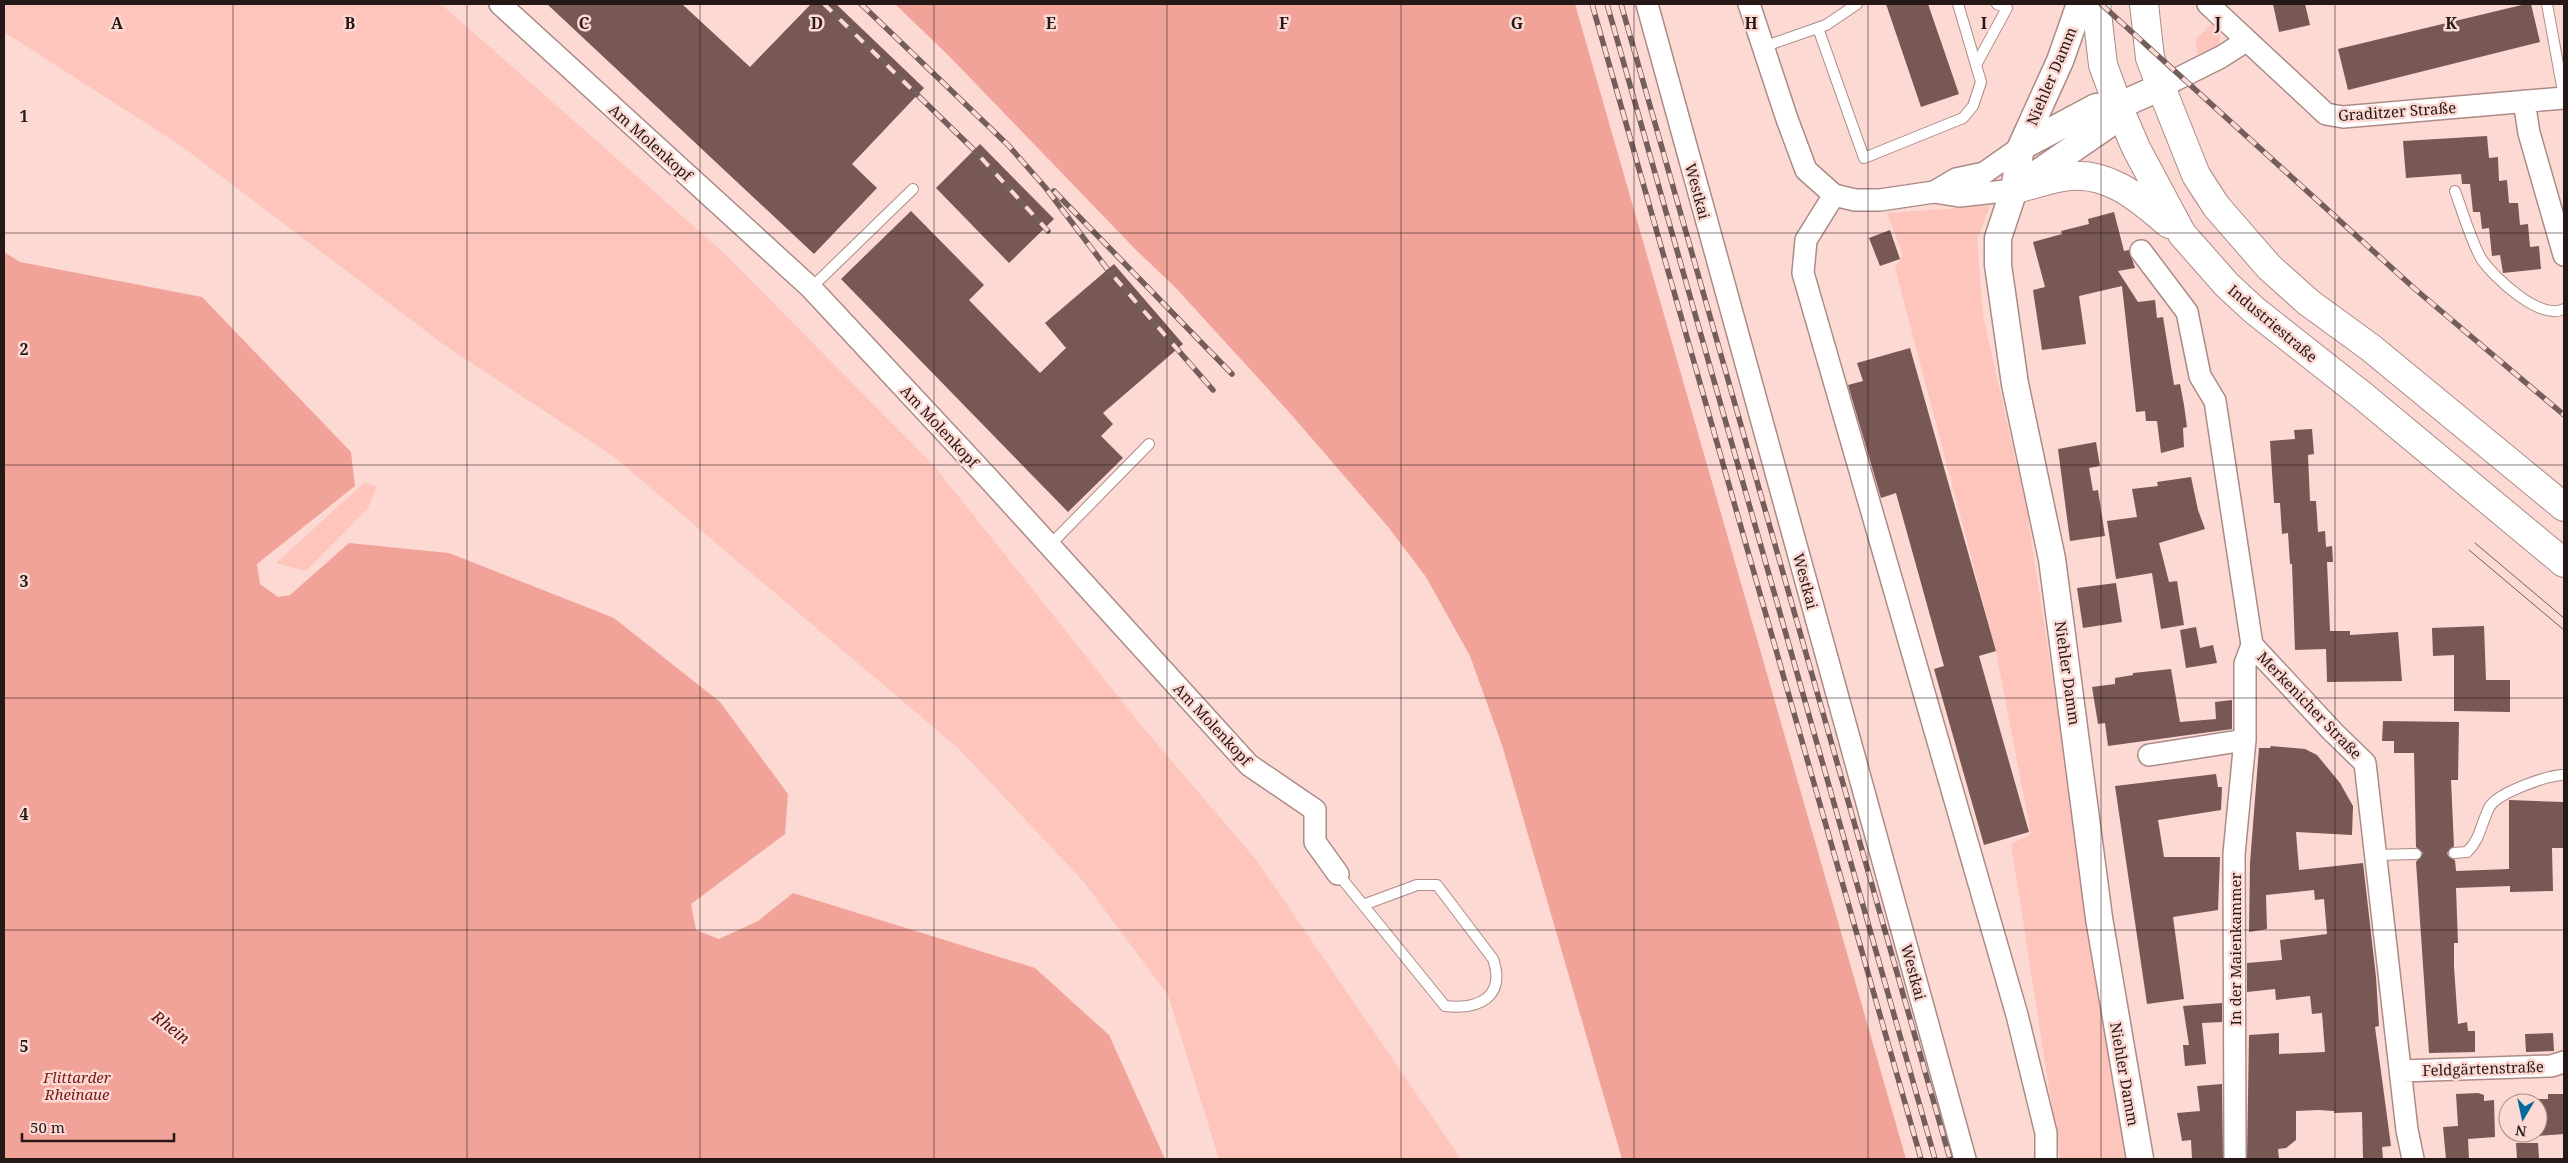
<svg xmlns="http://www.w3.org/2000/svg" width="2568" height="1163" font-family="'Noto Serif',serif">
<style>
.green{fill:#fec5bd}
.water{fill:#f2a399}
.building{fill:#775854}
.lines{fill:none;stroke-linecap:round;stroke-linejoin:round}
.service-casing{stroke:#ac8b86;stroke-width:12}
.minor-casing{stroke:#ac8b86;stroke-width:24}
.tertiary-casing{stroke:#ac8b86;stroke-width:29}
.primary-casing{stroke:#ac8b86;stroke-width:30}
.trunk-casing{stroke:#ac8b86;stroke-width:30}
.service{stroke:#fff;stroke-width:10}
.minor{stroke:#fff;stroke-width:21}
.tertiary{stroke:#fff;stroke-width:26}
.primary{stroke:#fff;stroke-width:28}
.trunk{stroke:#fff;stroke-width:28}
.tram{stroke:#745e5b;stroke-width:1}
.rail-casing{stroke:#745e5b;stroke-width:5.5}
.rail{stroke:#fdd9d4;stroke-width:4;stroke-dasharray:11;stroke-linecap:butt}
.grid{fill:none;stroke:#251816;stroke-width:1;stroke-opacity:0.55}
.labels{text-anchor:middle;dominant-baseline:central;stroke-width:5;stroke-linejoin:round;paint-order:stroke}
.street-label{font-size:15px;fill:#251816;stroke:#fdd9d4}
.park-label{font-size:15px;font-style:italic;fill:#751b17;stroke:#fdd9d4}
.water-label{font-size:16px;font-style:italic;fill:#520d0b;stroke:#fdd9d4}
.grid-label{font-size:16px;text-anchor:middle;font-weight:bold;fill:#251816;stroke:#fdd9d4;stroke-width:5;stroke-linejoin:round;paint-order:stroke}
</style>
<rect width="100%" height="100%" fill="#fdd9d4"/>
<path class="green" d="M 4,4 L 441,4 L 723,252 L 935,467 L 1136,719 L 1257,861 L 1461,1159 L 1219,1159 L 1168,995 L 1083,881 L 958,748 L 613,456 L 444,345 L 180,145 L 4,32 Z
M 2214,22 C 2229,43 2215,50 2199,61 L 2195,40 Z
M 1990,206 L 1977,239 L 1983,316 L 2027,511 L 2114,1085 L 2129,1159 L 2060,1159 L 2011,844 L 2031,834 L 1995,647 L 1895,268 L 1903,255 L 1887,213 Z
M 364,483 L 377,486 L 368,508 L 306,571 L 276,563 Z"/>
<path class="water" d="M 895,4 L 1575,4 L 1906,1159 L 1622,1159 L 1502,745 L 1470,656 L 1426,577 L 1389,528 L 1289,412 L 1174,286 L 1137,251 L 947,54 Z
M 4,252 L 20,262 L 202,297 L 351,452 L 355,486 L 257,564 L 260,584 L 278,597 L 290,595 L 349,543 L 449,553 L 614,618 L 720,702 L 788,794 L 785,834 L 691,904 L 696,930 L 719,939 L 758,921 L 793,893 L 1035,968 L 1109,1035 L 1165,1159 L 4,1159 Z"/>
<path class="building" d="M 547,4 L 682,4 L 750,67 L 811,4 L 836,4 L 924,88 L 852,164 L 877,188 L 814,254 Z
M 1886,4 L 1928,4 L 1959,94 L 1921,107 Z
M 2273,4 L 2305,4 L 2310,25 L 2279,32 Z
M 2526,4 L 2531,4 L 2540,42 L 2348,90 L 2338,49 Z
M 2487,136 L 2489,158 L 2498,157 L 2499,181 L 2507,180 L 2509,203 L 2518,203 L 2520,225 L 2528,224 L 2530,247 L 2539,246 L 2541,269 L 2503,273 L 2500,255 L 2492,256 L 2489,228 L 2482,229 L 2480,212 L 2473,212 L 2470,184 L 2462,184 L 2461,174 L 2406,178 L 2403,141 Z
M 980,144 L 1054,219 L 1009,263 L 936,188 Z
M 911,211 L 984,285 L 969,300 L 1040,373 L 1066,348 L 1045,323 L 1114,264 L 1183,344 L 1103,413 L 1113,424 L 1101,436 L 1123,458 L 1068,512 L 841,279 Z
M 2114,212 L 2124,251 L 2129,250 L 2135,268 L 2118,271 L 2138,302 L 2155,300 L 2157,318 L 2163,317 L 2174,385 L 2180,384 L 2184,405 L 2187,427 L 2183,428 L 2184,447 L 2161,453 L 2157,421 L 2146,421 L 2145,411 L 2136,412 L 2122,286 L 2079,296 L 2086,344 L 2042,350 L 2033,290 L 2045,287 L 2033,242 L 2062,234 L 2061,231 L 2089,224 L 2088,219 Z
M 1890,230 L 1900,259 L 1880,266 L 1869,238 Z
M 1910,348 L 1996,651 L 1979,656 L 2029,832 L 1984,845 L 1934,669 L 1944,666 L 1896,493 L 1881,498 L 1848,385 L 1863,381 L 1857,363 Z
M 2312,429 L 2314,454 L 2308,455 L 2310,501 L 2316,501 L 2318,532 L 2325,531 L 2326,547 L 2332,546 L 2333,562 L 2327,562 L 2330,631 L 2350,631 L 2350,635 L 2398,632 L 2402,681 L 2327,682 L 2326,649 L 2295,650 L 2292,564 L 2290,564 L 2288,533 L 2282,534 L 2280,503 L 2274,503 L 2270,441 L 2295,439 L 2294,430 Z
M 2096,442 L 2100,466 L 2089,468 L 2093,491 L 2098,490 L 2105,536 L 2070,541 L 2058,449 Z
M 2191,477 L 2198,510 L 2205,529 L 2159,543 L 2169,582 L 2177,581 L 2184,625 L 2161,629 L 2152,573 L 2116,579 L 2107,521 L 2137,517 L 2132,489 L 2158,486 L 2157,482 Z
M 2116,583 L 2122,622 L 2083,628 L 2077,588 Z
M 2484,626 L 2486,680 L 2510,680 L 2510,712 L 2454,711 L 2454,655 L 2433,656 L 2432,628 Z
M 2196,627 L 2200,648 L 2213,645 L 2217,663 L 2186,668 L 2180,630 Z
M 2171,669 L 2180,722 L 2216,719 L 2215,702 L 2232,700 L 2232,729 L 2108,746 L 2105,723 L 2098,724 L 2092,687 L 2115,684 L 2115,678 L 2133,675 L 2133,673 Z
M 2383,721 L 2459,722 L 2458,780 L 2451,780 L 2454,846 L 2447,853 L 2449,857 L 2455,860 L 2456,871 L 2509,869 L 2509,800 L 2564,802 L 2564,848 L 2552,848 L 2553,891 L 2510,892 L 2510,886 L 2456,888 L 2458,943 L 2454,943 L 2454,967 L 2458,1024 L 2467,1022 L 2468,1031 L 2475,1031 L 2475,1052 L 2429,1053 L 2416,862 L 2423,853 L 2416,847 L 2414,753 L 2394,753 L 2394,741 L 2382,741 Z
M 2271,746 L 2305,749 L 2317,755 L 2340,783 L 2353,806 L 2352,835 L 2296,832 L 2299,870 L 2363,863 L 2376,977 L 2379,1026 L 2375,1027 L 2391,1146 L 2382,1147 L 2383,1159 L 2363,1159 L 2362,1112 L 2334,1113 L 2334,1111 L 2318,1110 L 2296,1111 L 2296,1140 L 2286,1148 L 2278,1149 L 2279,1159 L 2247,1159 L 2249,1035 L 2279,1033 L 2279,1054 L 2325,1052 L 2322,1013 L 2312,1014 L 2310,996 L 2276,1000 L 2275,989 L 2247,992 L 2247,963 L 2282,960 L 2280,940 L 2327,934 L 2324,899 L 2315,900 L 2314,890 L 2266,895 L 2267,929 L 2249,932 L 2250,863 L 2259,748 L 2270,748 Z
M 2216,774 L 2218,787 L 2222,787 L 2221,810 L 2158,820 L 2164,857 L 2220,857 L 2218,910 L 2173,917 L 2184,999 L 2147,1004 L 2115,786 Z
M 2222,1003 L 2222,1022 L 2202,1023 L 2206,1064 L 2185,1066 L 2183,1045 L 2189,1045 L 2183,1006 Z
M 2553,1033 L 2554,1051 L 2526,1052 L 2525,1034 Z
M 2222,1084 L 2223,1159 L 2192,1159 L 2191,1140 L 2182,1141 L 2177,1113 L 2200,1111 L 2197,1086 Z
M 2478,1093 L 2484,1095 L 2484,1101 L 2494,1100 L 2495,1137 L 2468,1139 L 2469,1159 L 2446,1159 L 2443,1127 L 2458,1126 L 2456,1094 Z
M 2548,1094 L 2564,1094 L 2564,1134 L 2538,1136 L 2538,1099 L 2548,1099 Z
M 2516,1143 L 2538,1143 L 2539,1159 L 2517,1159 Z"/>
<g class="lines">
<defs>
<path id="service" d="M 2547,4 L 2564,97
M 1818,28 L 1864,158 L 1963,118 L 1973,106 L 1981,82 L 1958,4
M 1763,47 L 1826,25 L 1857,4
M 1976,65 L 2007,8 L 1997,4
M 2455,191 C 2462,210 2472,244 2482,260 C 2495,278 2540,321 2564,309
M 811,288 L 913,189
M 1050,545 L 1149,444
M 2454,853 L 2467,852 C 2480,840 2481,824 2489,808 C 2496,793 2548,775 2564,775
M 2376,855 L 2416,854
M 1338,874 L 1445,1006 C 1479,1010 1506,997 1493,959 L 1437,885 L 1417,885 L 1363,905"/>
<path id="minor" d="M 500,4 L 811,288 L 989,479 L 1249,765 L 1315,810 L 1315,842 L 1338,874
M 1647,4 L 1965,1159
M 1749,4 L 1787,119 L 1806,170 L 1834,195 L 1855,200 L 1880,200 L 1934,192 L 1959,196 L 2014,190
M 2208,4 L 2326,114 L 2343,117 L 2564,98
M 2161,87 L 2221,57 L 2246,41
M 2524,101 L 2529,133 L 2564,255
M 1934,192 L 1956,179 L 1984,173 L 2021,147
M 1834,195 L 1806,240 L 1803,273 L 2017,1015 L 2046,1133 L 2046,1159
M 2141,251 L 2187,312 L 2200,376 L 2215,401 L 2252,645 L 2333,732 L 2365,763 L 2407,1130 L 2413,1159
M 2149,755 L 2245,740
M 2401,1071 L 2551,1066 L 2564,1062
M 2235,1159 L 2234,854 L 2245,740 L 2245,664 L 2252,645"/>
<path id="tertiary" d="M 2080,4 L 2060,61 L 2021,147 L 2014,190 L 1998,238 L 1998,265 L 2015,384 L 2052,559 L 2099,918 L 2140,1159
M 2021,147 L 2096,107 L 2118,106 L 2161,87
M 2016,188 L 2106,126 L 2118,106"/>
<path id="primary" d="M 2096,4 L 2103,65 L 2118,106
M 2144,4 L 2150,58 L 2161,87"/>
<path id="trunk" d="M 2161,87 L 2196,175 L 2216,206 L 2269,267 L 2308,302 L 2371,348 L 2564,507
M 2118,106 L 2136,148 L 2182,234 L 2227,285 L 2254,310 L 2363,396 L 2564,563
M 2014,190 C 2030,185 2046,180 2063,177 C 2106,169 2139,198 2169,224"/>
</defs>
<use href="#service" class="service-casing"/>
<use href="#minor" class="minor-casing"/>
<use href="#tertiary" class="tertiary-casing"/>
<use href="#primary" class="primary-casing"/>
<use href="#trunk" class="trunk-casing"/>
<use href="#service" class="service"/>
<use href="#minor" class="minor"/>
<use href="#tertiary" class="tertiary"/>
<use href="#primary" class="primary"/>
<use href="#trunk" class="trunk"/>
<path class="tram" d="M 2475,543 L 2564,618
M 2469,550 L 2564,630"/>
<defs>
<path id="rail" d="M 824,4 L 973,149 L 1048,231
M 861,4 L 1008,145 L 1045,187 L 1108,270 L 1213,390
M 1592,4 L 1921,1159
M 1607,4 L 1935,1159
M 1621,4 L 1950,1159
M 2101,4 L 2415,289 L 2564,415
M 1054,191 L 1232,374"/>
</defs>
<use href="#rail" class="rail-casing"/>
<use href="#rail" class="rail"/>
</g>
<path class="grid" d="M 233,4 L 233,1159M 467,4 L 467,1159M 700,4 L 700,1159M 934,4 L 934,1159M 1167,4 L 1167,1159M 1401,4 L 1401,1159M 1634,4 L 1634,1159M 1868,4 L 1868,1159M 2101,4 L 2101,1159M 2335,4 L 2335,1159M 4,233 L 2564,233M 4,465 L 2564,465M 4,698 L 2564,698M 4,930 L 2564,930"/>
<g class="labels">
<g class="street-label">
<text transform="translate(2051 76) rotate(-67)">Niehler Damm</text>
<text transform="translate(2397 111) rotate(-4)">Graditzer Straße</text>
<text transform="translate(651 142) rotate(42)">Am Molenkopf</text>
<text transform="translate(1698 191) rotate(75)">Westkai</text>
<text transform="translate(2273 323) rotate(40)">Industriestraße</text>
<text transform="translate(940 426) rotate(47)">Am Molenkopf</text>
<text transform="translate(1806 581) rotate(75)">Westkai</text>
<text transform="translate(2068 673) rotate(82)">Niehler Damm</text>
<text transform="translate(2310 705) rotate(46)">Merkenicher Straße</text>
<text transform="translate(1213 724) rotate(47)">Am Molenkopf</text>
<text transform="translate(2235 949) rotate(-90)">In der Maienkammer</text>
<text transform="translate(1914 972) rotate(75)">Westkai</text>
<text transform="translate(2483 1068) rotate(-2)">Feldgärtenstraße</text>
<text transform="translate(2125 1074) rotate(80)">Niehler Damm</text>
</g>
<g class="park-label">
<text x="77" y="1077">Flittarder<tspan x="77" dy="17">Rheinaue</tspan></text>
</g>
<g class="water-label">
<text transform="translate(171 1027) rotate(38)">Rhein</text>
</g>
</g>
<g class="grid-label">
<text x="117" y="29">A</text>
<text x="350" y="29">B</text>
<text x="584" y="29">C</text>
<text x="817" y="29">D</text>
<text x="1051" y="29">E</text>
<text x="1284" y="29">F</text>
<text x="1517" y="29">G</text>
<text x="1751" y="29">H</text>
<text x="1984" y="29">I</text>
<text x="2218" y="29">J</text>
<text x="2451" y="29">K</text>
<text x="24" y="122">1</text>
<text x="24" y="355">2</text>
<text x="24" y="587">3</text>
<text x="24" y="820">4</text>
<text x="24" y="1052">5</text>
</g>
<rect width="2568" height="1163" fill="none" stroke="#251816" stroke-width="10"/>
<g transform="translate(2523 1118) rotate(189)"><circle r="24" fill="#fdd9d4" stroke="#a78c88"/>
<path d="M0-4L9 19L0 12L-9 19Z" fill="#036b99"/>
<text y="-8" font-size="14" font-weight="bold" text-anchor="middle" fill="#251816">N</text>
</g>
<path d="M22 1133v8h152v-8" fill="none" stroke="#251816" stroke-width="2.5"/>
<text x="30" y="1133" font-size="15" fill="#251816" stroke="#fdd9d4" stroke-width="4" paint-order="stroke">50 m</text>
</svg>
